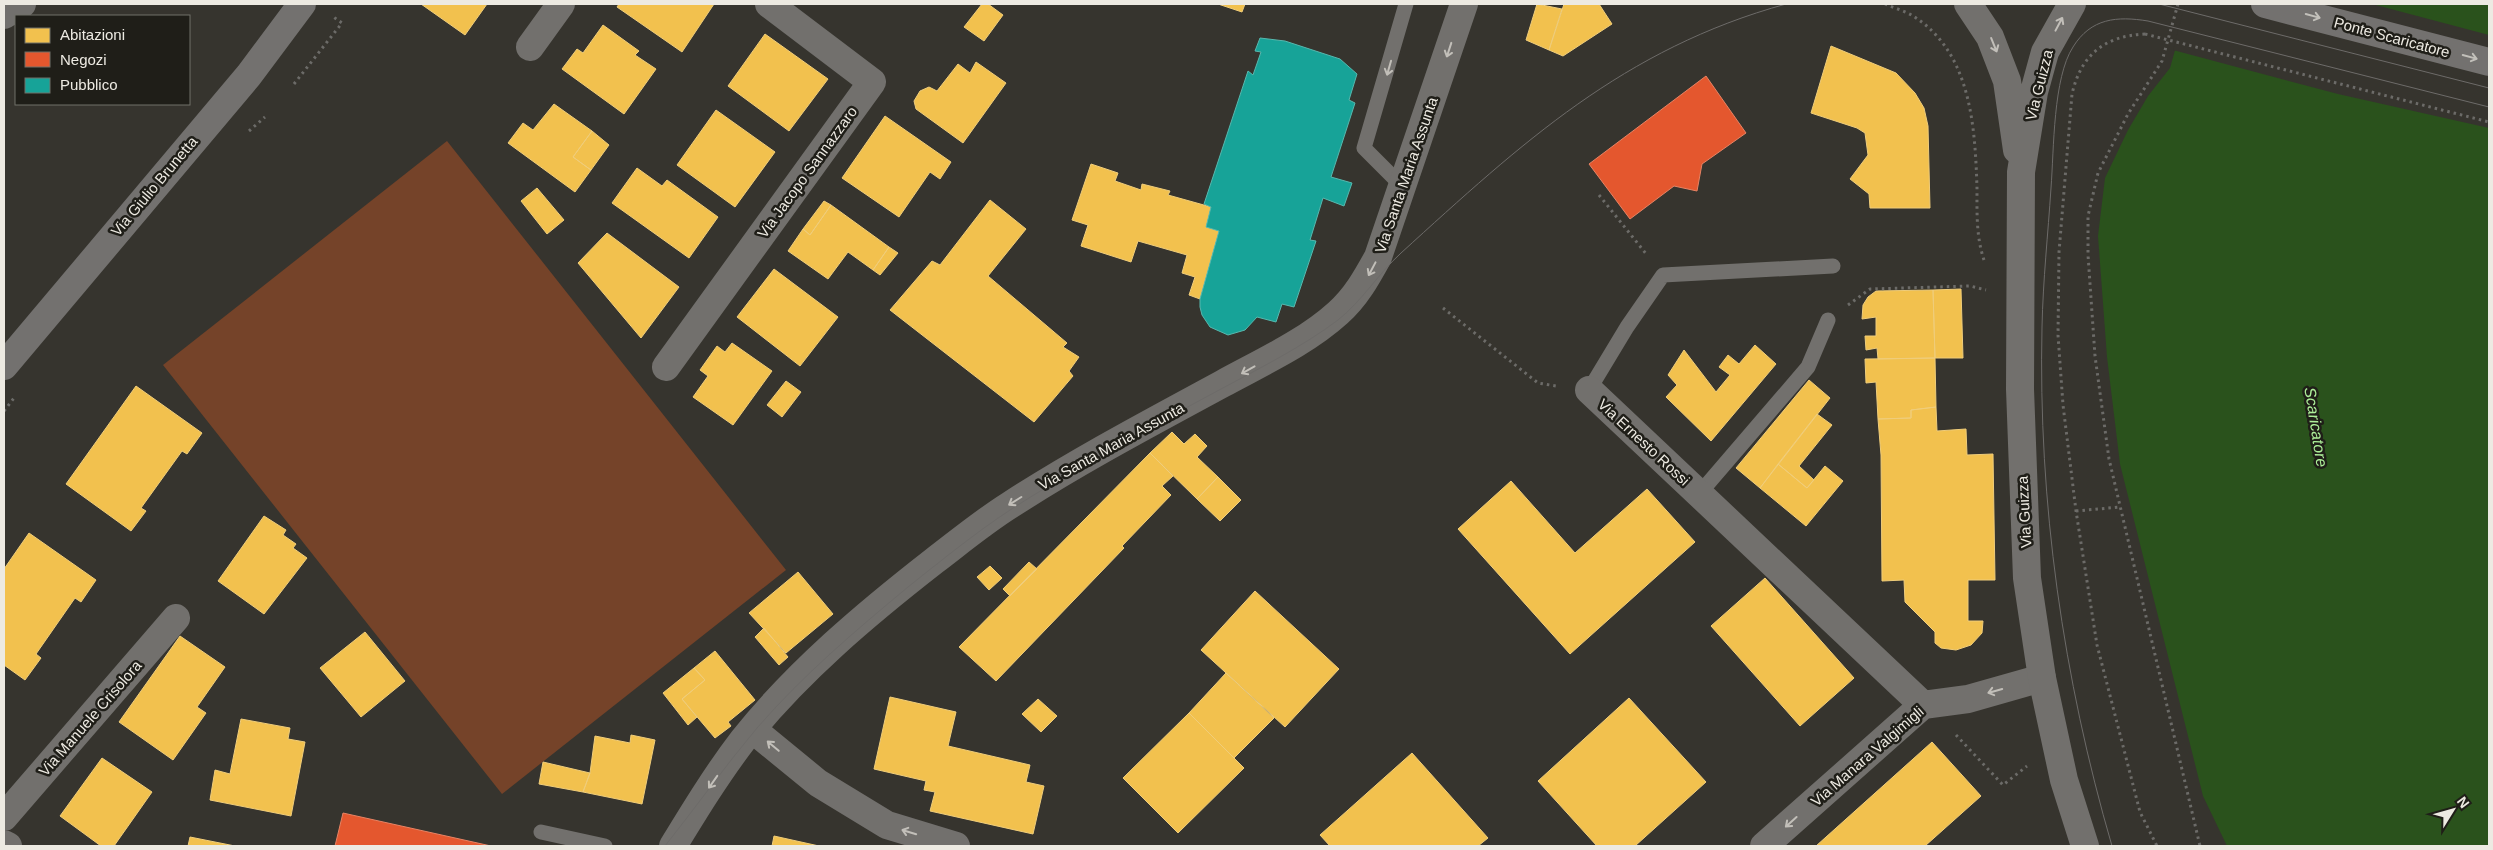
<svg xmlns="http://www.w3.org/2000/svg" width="2493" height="850" font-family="Helvetica,sans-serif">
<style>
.green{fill:#754329}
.water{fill:#2a521c}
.pier{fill:#36342e}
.homes{fill:#f2c14e;stroke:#f0cd7a}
.shops{fill:#e4572e;stroke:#e78364}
.public{fill:#17a398;stroke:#57b8ae}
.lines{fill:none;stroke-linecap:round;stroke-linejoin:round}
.path{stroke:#6c6b68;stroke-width:3;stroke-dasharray:2.5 4;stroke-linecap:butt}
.service{stroke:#72706d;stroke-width:15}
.minor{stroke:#72706d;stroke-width:28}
.tertiary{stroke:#72706d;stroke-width:28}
.secondary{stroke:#73716f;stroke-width:28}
.tram{stroke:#6d6b69;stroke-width:1}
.path-bridge{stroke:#6c6b68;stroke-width:3;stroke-dasharray:2.5 4;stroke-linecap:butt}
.oneway{stroke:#c2c0ba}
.oneway2{stroke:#c2bfb9}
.labels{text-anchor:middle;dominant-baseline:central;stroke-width:5;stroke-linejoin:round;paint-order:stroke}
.street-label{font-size:15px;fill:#edeae2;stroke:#1f1e18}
.water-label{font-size:16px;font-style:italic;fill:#adef99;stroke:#1f1e18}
</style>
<rect width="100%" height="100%" fill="#36342e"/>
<path class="green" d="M 447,141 L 786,570 L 502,794 L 163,365 Z"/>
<path class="water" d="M 2188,4 L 2489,4 L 2489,846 L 2227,846 L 2203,796 L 2120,464 L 2107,357 L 2098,236 L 2105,178 L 2128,130 L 2148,96 L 2170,68 Z"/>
<path class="pier" d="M 2185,4 L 2372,4 L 2489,35 L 2489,128 L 2338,94 L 2173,50 Z"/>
<path class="homes" d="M 421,4 L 487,4 L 465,35 Z
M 619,4 L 714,4 L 682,52 L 617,7 Z
M 982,4 L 988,4 L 1003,15 L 984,41 L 964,27 Z
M 1218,4 L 1245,4 L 1242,12 Z
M 1537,4 L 1562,9 L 1549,50 L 1526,40 Z
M 1564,4 L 1599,4 L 1612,24 L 1563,56 L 1549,50 Z
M 603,25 L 639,51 L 635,55 L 656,69 L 624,114 L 562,69 L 577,49 L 583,53 Z
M 765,34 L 828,79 L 789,131 L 728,86 Z
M 1831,46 L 1896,73 L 1915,93 L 1924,108 L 1928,126 L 1930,208 L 1870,208 L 1869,194 L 1850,179 L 1868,155 L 1865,133 L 1857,128 L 1811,113 Z
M 976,62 L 1006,83 L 963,143 L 916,109 L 914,101 L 920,91 L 929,87 L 937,91 L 958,64 L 970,73 Z
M 554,104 L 592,131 L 573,157 L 591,170 L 575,192 L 508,143 L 523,123 L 533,130 Z
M 716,110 L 775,152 L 735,207 L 677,165 Z
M 885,116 L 951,162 L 940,179 L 930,172 L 899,217 L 842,178 Z
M 592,131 L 609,145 L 591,170 L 573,157 Z
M 1091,164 L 1118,173 L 1115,181 L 1141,190 L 1142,184 L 1170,191 L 1168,195 L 1211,207 L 1206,227 L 1219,231 L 1200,299 L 1189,295 L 1195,277 L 1182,273 L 1187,255 L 1138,241 L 1131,262 L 1081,246 L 1088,225 L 1072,220 Z
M 637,168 L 662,186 L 667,180 L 718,217 L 689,258 L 612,203 Z
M 537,188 L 564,220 L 547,234 L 521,201 Z
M 990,200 L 1026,229 L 988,276 L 1067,343 L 1063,347 L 1079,357 L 1069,371 L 1073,376 L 1034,422 L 890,310 L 932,261 L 940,265 Z
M 824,201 L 831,205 L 810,235 L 803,229 Z
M 831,205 L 889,247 L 873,270 L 848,252 L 828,279 L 788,251 L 803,229 L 810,235 Z
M 607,233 L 679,287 L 641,338 L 578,263 Z
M 889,247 L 898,253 L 880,275 L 873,270 Z
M 774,269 L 838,317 L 800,366 L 737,317 Z
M 1961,289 L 1963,358 L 1935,358 L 1933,290 Z
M 1933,290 L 1935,358 L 1878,359 L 1877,348 L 1866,350 L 1865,336 L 1876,336 L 1876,317 L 1862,319 L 1863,305 L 1868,297 L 1876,291 Z
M 732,343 L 772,371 L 733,425 L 693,397 L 708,376 L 700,370 L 717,346 L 725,352 Z
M 1755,345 L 1776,364 L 1711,441 L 1666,397 L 1677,385 L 1668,375 L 1684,350 L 1716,392 L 1730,375 L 1719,367 L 1728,355 L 1739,364 Z
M 1935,358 L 1936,407 L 1911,410 L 1911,418 L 1878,419 L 1876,382 L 1866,383 L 1865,359 Z
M 1809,380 L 1830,398 L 1760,488 L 1736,468 Z
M 786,381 L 801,392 L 782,417 L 767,405 Z
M 136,386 L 202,433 L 187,454 L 182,451 L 141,508 L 146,511 L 131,531 L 66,484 Z
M 1936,407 L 1937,431 L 1966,429 L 1967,455 L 1993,454 L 1995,580 L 1968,580 L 1968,621 L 1983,621 L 1982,633 L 1971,645 L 1956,650 L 1941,648 L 1935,643 L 1935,632 L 1905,602 L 1904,580 L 1882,581 L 1881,455 L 1878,419 L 1911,418 L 1911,410 Z
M 1817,414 L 1832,425 L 1799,466 L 1814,480 L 1807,488 L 1778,464 Z
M 1172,432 L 1184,444 L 1195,434 L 1207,446 L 1197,457 L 1218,477 L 1197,499 L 1150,453 Z
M 1150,453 L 1173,476 L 1162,486 L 1171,495 L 1122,546 L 1124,548 L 996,681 L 959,647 Z
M 1778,464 L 1807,488 L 1825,466 L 1843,481 L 1806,526 L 1760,488 Z
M 1218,477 L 1241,500 L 1220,521 L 1197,499 Z
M 1511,481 L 1575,553 L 1647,489 L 1695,542 L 1570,654 L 1458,529 Z
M 264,516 L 286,530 L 283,535 L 296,544 L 293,548 L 307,558 L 264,614 L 218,581 Z
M 29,533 L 96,580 L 81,602 L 75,598 L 36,654 L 41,658 L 25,680 L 4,665 L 4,569 Z
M 1029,562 L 1037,569 L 1010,596 L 1003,589 Z
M 990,566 L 1002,578 L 989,590 L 977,577 Z
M 798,572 L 833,614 L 786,653 L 749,613 Z
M 1765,578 L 1854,678 L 1800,726 L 1711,626 Z
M 1255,591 L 1339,669 L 1285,727 L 1201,650 Z
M 764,628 L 788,657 L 779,665 L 755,637 Z
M 365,632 L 405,681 L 361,717 L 320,668 Z
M 180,636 L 225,667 L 197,707 L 206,713 L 173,760 L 119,722 Z
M 715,651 L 755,700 L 728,722 L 731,726 L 715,738 L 682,699 L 705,680 L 694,668 Z
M 694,668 L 705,680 L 682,699 L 697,717 L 688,725 L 663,693 Z
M 1226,673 L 1274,718 L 1234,758 L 1189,713 Z
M 890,697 L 956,712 L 948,746 L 1030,765 L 1026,782 L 1044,786 L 1033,834 L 930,811 L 935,792 L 924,790 L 926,781 L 874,769 Z
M 1629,698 L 1706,782 L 1635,846 L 1597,846 L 1538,781 Z
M 1038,699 L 1057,716 L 1041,732 L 1022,714 Z
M 1189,713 L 1244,768 L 1178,833 L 1123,778 Z
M 241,719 L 290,728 L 288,739 L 305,742 L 291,816 L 210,800 L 215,770 L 230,774 Z
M 631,735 L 655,740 L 642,804 L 583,792 L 590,773 L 595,736 L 630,743 Z
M 1932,742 L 1981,796 L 1925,846 L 1816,846 Z
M 1412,753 L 1488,838 L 1478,846 L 1330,846 L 1320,835 Z
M 102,758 L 152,792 L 114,846 L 101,846 L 60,816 Z
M 543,762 L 590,773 L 583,792 L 539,784 Z
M 774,836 L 819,846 L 772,846 Z
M 190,837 L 235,846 L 188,846 Z"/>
<path class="shops" d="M 1706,76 L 1746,133 L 1702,164 L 1697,191 L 1674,186 L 1630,219 L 1589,164 Z
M 343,813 L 491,846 L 335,846 Z"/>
<path class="public" d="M 1260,38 L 1285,41 L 1340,59 L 1357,74 L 1349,100 L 1355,103 L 1331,177 L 1352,183 L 1344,206 L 1323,198 L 1310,240 L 1316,241 L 1294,307 L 1282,304 L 1276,322 L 1257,317 L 1245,330 L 1228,335 L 1210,327 L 1202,315 L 1200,307 L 1200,299 L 1219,231 L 1206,227 L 1211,207 L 1204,204 L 1248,71 L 1253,75 L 1261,52 L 1255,51 Z"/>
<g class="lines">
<path class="path" d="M 1885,4 C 1894,8 1905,11 1913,16 C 1971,52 1975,126 1977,188 C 1977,214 1976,238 1985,263
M 2178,4 L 2162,61 L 2128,114 L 2098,173 L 2088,216 L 2088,255 L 2095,356 L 2109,459 L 2200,846
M 2145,34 C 2104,36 2081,55 2072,94 L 2059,252 L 2058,335 L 2063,405 L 2076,511 L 2097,645 L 2140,812 L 2157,846
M 294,84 L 342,23 L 332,16
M 249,131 L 265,117
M 1599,195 L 1647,255
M 1848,305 L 1870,289 L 1970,286 L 1986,290
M 1443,308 L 1538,383 L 1556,386
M 4,411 L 14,398
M 2076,511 L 2120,507
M 1956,735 L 2003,785 L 2027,766"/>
<path class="service" d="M 1403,187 L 1364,148 L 1406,4
M 1589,390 L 1627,327 L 1663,275 L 1833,266
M 1699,494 L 1808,367 L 1828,320
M 541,832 L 605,846"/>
<path class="minor" d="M 4,15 L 22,4
M 530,47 L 561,4
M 666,367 L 872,82 L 769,4
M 1589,390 L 1923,705
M 752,729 L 818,783 L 887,825 L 956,846
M 4,817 L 176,618
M 4,844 L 8,846
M 673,846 C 695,810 717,774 743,740 C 797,672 866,614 934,561 C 959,542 983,522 1010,505 C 1078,461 1150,423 1222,384 C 1260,363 1305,343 1338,313 C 1356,297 1367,277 1378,257 L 1464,4
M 1764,846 L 1923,705 L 1968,699 L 2042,678"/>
<path class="tertiary" d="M 1968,4 L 1990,37 L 2007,81 L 2017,150
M 2072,4 L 2045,52 L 2034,92 L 2021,172 L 2020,389 L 2027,578 L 2042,678 L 2064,780 L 2085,846"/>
<path class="secondary" d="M 2265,4 L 2489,62
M 4,366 L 249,75 L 302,4"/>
<path class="tram" d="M 2159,4 L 2489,88
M 665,846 C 696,807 725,766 757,728 C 803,675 855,631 908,587 C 947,556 986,524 1029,498 C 1091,459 1156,424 1221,389 C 1260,368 1302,347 1338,320 C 1362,301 1378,274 1401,253 C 1522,143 1623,49 1786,4
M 2112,846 C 2063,678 2038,502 2042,327 C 2043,280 2048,234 2051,188 C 2054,149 2053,78 2073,47 C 2091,18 2117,16 2148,21 L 2489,107"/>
<path class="path-bridge" d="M 2145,34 L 2489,122"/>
</g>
<defs><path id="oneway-shaft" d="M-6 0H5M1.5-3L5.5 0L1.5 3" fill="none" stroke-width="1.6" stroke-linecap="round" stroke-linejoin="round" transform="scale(1.25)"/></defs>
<g class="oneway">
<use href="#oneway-shaft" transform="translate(2313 16) rotate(15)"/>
<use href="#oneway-shaft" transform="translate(2470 57) rotate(15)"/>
</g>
<g class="oneway2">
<use href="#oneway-shaft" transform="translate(2059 24) rotate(-62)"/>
<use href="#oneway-shaft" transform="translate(1994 45) rotate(68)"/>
<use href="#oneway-shaft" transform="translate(1449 50) rotate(108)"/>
<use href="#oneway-shaft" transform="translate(1389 68) rotate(106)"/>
<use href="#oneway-shaft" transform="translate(1372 269) rotate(118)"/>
<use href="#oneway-shaft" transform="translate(1248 370) rotate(151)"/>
<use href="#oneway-shaft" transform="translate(1015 501) rotate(148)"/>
<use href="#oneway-shaft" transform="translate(1995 691) rotate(164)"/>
<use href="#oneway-shaft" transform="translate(773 746) rotate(-140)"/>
<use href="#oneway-shaft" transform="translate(713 782) rotate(125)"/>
<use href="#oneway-shaft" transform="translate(1791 822) rotate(138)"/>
<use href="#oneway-shaft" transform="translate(909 832) rotate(-163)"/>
</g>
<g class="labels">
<g class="street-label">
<text transform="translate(2392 37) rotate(15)">Ponte Scaricatore</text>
<text transform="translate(2039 85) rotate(-76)">Via Guizza</text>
<text transform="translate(807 172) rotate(-54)">Via Jacopo Sannazzaro</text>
<text transform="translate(1406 175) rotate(-71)">Via Santa Maria Assunta</text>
<text transform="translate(154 186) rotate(-50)">Via Giulio Brunetta</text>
<text transform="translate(1644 442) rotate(43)">Via Ernesto Rossi</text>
<text transform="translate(1111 446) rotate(-29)">Via Santa Maria Assunta</text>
<text transform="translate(2024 512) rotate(-93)">Via Guizza</text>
<text transform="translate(90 718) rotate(-49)">Via Manuele Crisolora</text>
<text transform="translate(1867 756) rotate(-41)">Via Manara Valgimigli</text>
</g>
<g class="water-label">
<text transform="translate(2316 427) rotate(81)">Scaricatore</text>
</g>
</g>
<rect width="2493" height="850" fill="none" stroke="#edeae2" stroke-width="10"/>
<rect x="15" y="15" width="175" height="90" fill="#1f1e18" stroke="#717069"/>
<rect x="25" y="28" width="25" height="15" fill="#f2c14e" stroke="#717069"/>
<text x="60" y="40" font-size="15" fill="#edeae2">Abitazioni</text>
<rect x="25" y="52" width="25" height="15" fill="#e4572e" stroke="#717069"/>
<text x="60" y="65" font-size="15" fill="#edeae2">Negozi</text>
<rect x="25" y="78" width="25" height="15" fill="#17a398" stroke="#717069"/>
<text x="60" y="90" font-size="15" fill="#edeae2">Pubblico</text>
<g transform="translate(2453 810) rotate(53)" stroke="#1f1e18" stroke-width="4" paint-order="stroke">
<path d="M0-4L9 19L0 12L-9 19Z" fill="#edeae2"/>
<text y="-8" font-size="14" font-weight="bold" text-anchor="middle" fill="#edeae2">N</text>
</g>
</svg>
